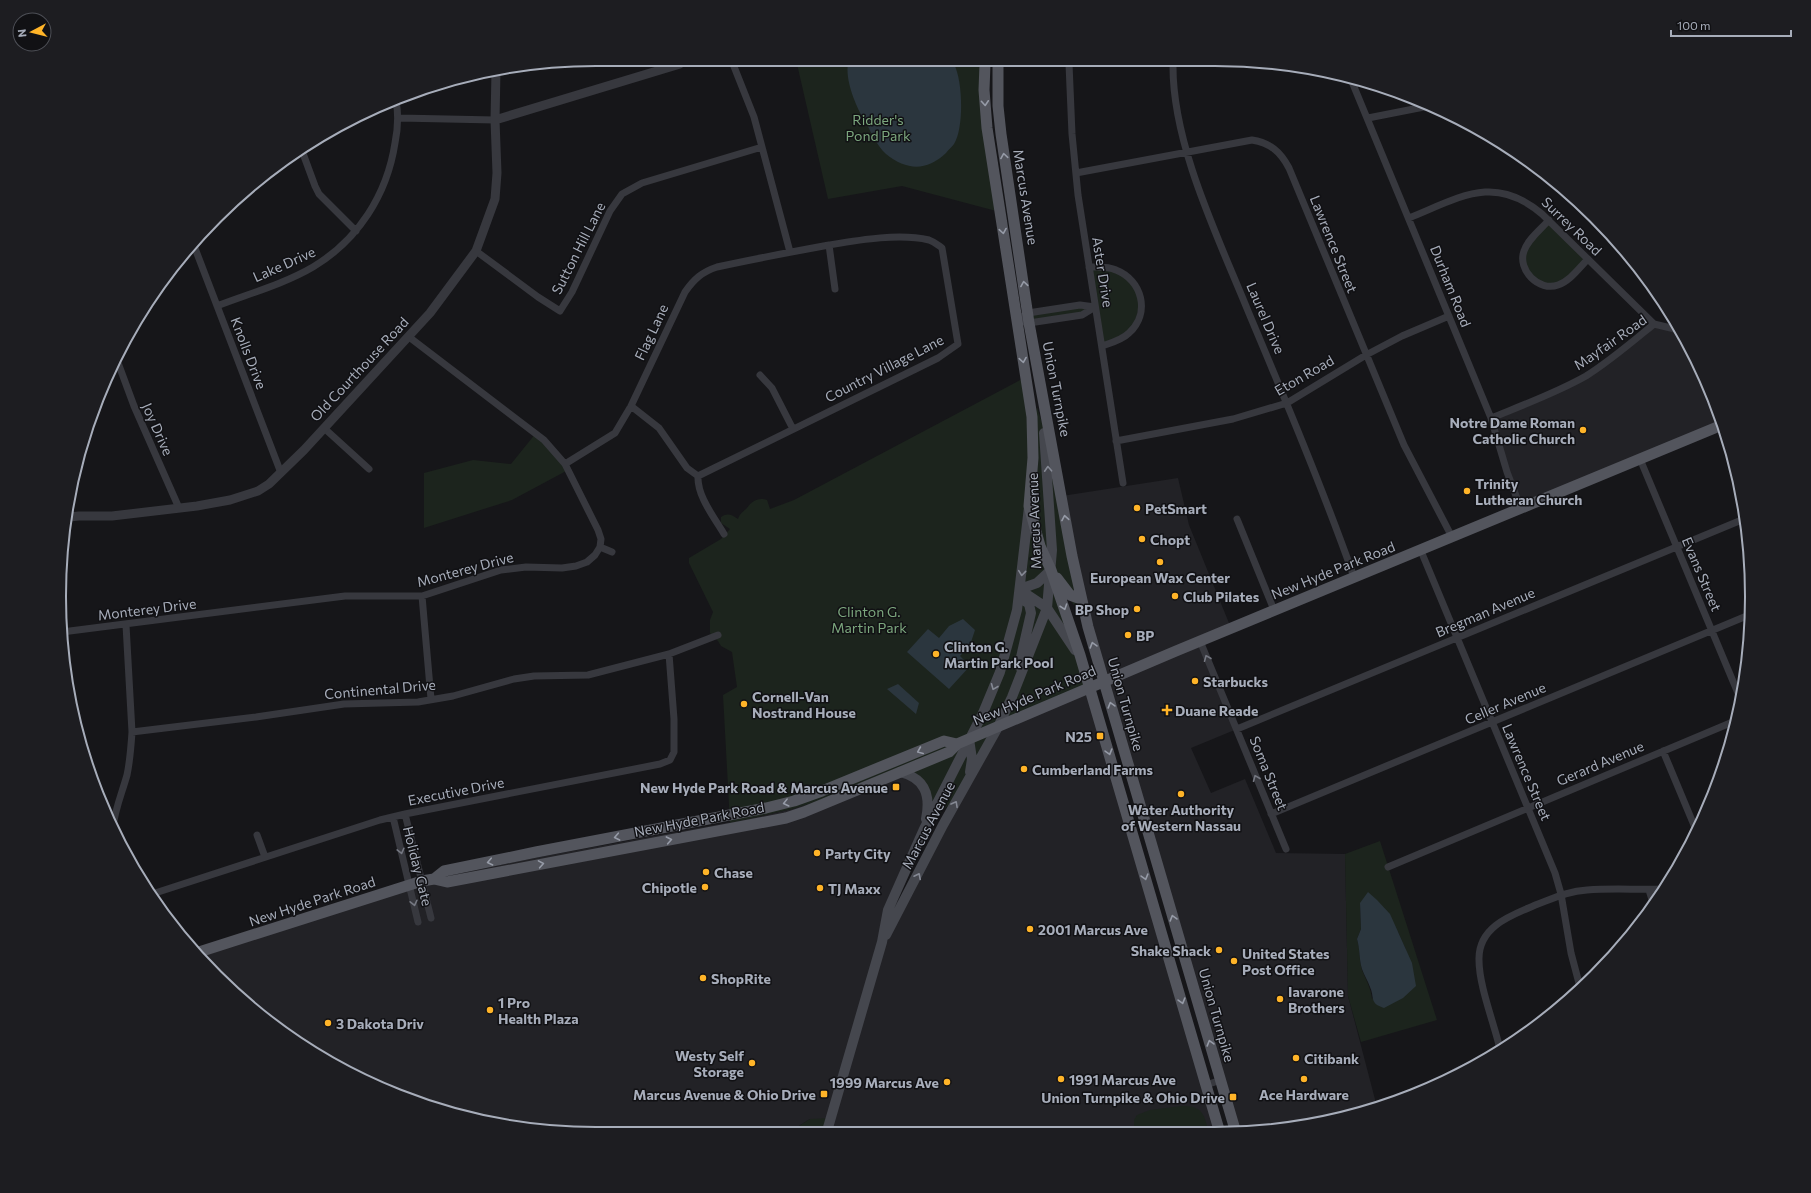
<svg xmlns="http://www.w3.org/2000/svg" width="1811" height="1193" font-family="Commissioner,sans-serif">
<style>
.built{fill:#222226}
.green{fill:#1c241d;fill-rule:evenodd}
.water{fill:#2b363e}
.lines{fill:none;stroke-linecap:round;stroke-linejoin:round}
.minor{stroke:#37383e;stroke-width:7}
.tertiary{stroke:#37383e;stroke-width:9}
.secondary{stroke:#45474e;stroke-width:10}
.primary{stroke:#53555d;stroke-width:11}
.oneway{stroke:#969ba7}
.oneway2{stroke:#858994}
.oneway3{stroke:#757882}
.poi-dot{fill:#ffb428;stroke:#111114;stroke-width:1.5}
.labels{text-anchor:middle;dominant-baseline:central;stroke-width:3;stroke-linejoin:round;paint-order:stroke}
.park-label{font-size:14px;fill:#7ca77e;stroke:#111114}
.street-label{font-size:14px;fill:#a7adba;stroke:#111114}
.poi-label{font-size:14px;font-weight:bold;fill:#a7adba;stroke:#111114;text-anchor:start}
.rim{fill:none;stroke:#a7adba;stroke-width:2}
</style>
<rect width="100%" height="100%" fill="#161619"/>
<path class="built" d="M 1654,324 L 1679,330 L 1696,359 L 1722,425 L 1521,509 L 1491,418 L 1586,375 Z
M 1178,478 L 1189,525 L 1231,628 L 1200,641 L 1237,729 L 1191,748 L 1211,793 L 1245,779 L 1276,853 L 1345,854 L 1348,996 L 1377,1107 L 1354,1116 L 1249,1133 L 1236,1133 L 1104,682 L 1062,496 Z
M 1090,687 L 1220,1133 L 827,1131 L 810,1119 L 791,1131 L 527,1129 L 391,1093 L 328,1062 L 242,1001 L 199,952 L 422,881 L 539,857 L 758,817 L 792,809 L 826,798 L 885,773 L 918,779 L 928,812 L 883,940 L 998,727 Z"/>
<path class="green" d="M 797,64 L 985,64 L 1000,212 L 902,186 L 828,199 Z
M 1549,220 L 1588,259 L 1566,282 L 1552,287 L 1528,275 L 1524,250 Z
M 1089,267 L 1124,274 L 1141,298 L 1134,327 L 1102,346 L 1095,307 L 1082,315 L 1029,323 L 1028,313 L 1094,306 Z
M 1026,377 L 1033,428 L 1037,407 L 1043,426 L 1051,470 L 1088,627 L 1052,572 L 1090,687 L 998,727 L 960,795 L 940,813 L 956,766 L 924,829 L 926,794 L 911,774 L 792,809 L 730,823 L 723,695 L 737,687 L 732,652 L 721,646 L 718,641 L 710,633 L 710,620 L 713,612 L 689,563 L 689,558 L 721,539 L 730,529 L 721,523 L 721,517 C 728,512 732,515 738,519 C 740,513 743,512 747,508 C 752,501 758,497 767,500 L 770,509 L 794,500 Z
M 536,433 L 568,470 L 512,500 L 424,528 L 424,473 L 473,460 L 511,464 Z
M 1380,841 L 1437,1020 L 1361,1042 L 1348,996 L 1345,854 ZM 1360,903 L 1398,932 L 1406,950 L 1372,999 C 1371,988 1366,980 1362,970 C 1359,960 1360,949 1357,939 L 1361,929 Z
M 1182,1106 C 1203,1106 1204,1114 1209,1133 L 1168,1132 L 1161,1127 L 1152,1130 L 1151,1132 L 1134,1132 L 1134,1120 L 1137,1115 L 1150,1110 Z
M 831,1118 L 827,1131 L 791,1131 L 810,1119 Z"/>
<path class="water" d="M 848,64 L 954,64 C 963,81 964,128 954,144 C 952,147 948,150 946,153 C 927,171 907,171 886,154 C 877,146 871,132 865,121 C 856,107 845,80 848,64 Z
M 963,619 L 975,630 L 970,645 L 960,656 L 970,666 L 949,689 L 907,652 L 928,629 L 939,638 L 949,626 Z
M 898,684 L 919,703 L 916,714 L 887,689 Z
M 1368,892 L 1377,900 L 1390,914 L 1412,963 L 1416,986 L 1403,998 L 1384,1008 C 1369,1003 1375,998 1370,987 C 1368,981 1364,975 1362,969 C 1359,960 1360,949 1357,939 L 1361,929 L 1360,903 Z"/>
<g class="lines">
<path class="minor" d="M 733,64 L 754,117 L 790,252
M 1069,64 L 1072,134 L 1078,195 L 1123,483
M 1173,64 C 1172,144 1218,237 1248,311 C 1285,399 1322,487 1354,577
M 1350,77 L 1491,418 L 1507,472 L 1521,509
M 399,118 L 495,120
M 1368,118 L 1429,106
M 301,148 L 315,186 L 319,194 L 356,231
M 1076,173 L 1252,140 C 1270,143 1280,151 1289,168 L 1404,445 L 1452,537
M 1409,218 C 1459,198 1494,173 1542,214 L 1654,324
M 1549,220 C 1541,229 1528,239 1524,251 C 1517,270 1539,292 1558,285 C 1570,281 1579,268 1588,259
M 193,243 L 281,473
M 829,245 L 835,289
M 476,251 L 538,297 L 560,311 L 572,292 L 610,211 L 622,194 L 642,183 L 762,147
M 1089,267 C 1098,267 1108,266 1116,270 C 1142,280 1151,313 1129,333 C 1122,340 1111,343 1102,346
M 1080,305 L 1095,307 L 1082,315 L 1029,323 L 1017,320 L 1028,313 Z
M 217,306 C 248,294 284,284 313,267 C 358,240 387,195 395,143 C 398,128 399,116 396,101
M 1654,324 L 1679,330
M 117,360 L 134,406 L 179,508
M 760,375 L 772,388 L 793,429
M 631,406 L 659,428 L 687,468 L 698,476 C 697,496 714,517 724,534
M 1491,418 C 1523,405 1556,393 1586,376 C 1610,361 1632,342 1654,324
M 324,428 L 369,469
M 1116,441 L 1233,419 L 1287,403 L 1366,355 L 1402,336 L 1449,316
M 1640,459 L 1740,698
M 565,464 L 615,433 L 631,406 L 685,292 C 694,279 702,272 717,267 C 754,259 791,252 829,245 C 859,240 899,233 929,240 C 935,242 938,245 942,248 L 958,344 L 938,358 L 698,476
M 1237,519 L 1274,610
M 600,547 L 612,552
M 1421,551 L 1555,873 L 1561,894 L 1571,953 L 1580,987
M 422,596 L 431,699
M 62,632 L 345,596 L 422,596 L 501,570 L 526,567 L 562,568 L 576,566 L 587,562 L 595,555 L 600,547 L 601,539 L 598,530 L 565,464 L 544,440 L 409,337
M 1200,641 L 1286,849
M 1237,729 L 1744,519
M 132,732 L 256,717 L 344,704 L 418,702 L 453,696 L 514,679 L 534,676 L 588,675 L 669,654 L 718,635
M 1663,751 L 1696,830
M 405,814 L 431,918
M 1271,814 L 1749,615
M 393,817 L 418,922
M 113,827 C 115,809 122,793 127,775 C 130,761 131,747 132,732 L 126,625
M 257,835 L 265,857
M 1388,867 L 1735,721
M 1649,890 L 1653,903
M 149,895 L 380,820 L 405,814 L 660,764 L 670,760 L 674,752 L 674,719 L 669,654
M 1500,1049 C 1494,1023 1479,986 1479,960 C 1478,926 1512,915 1538,904 C 1554,898 1569,891 1587,890 C 1613,888 1638,890 1663,889
M 1440,1083 C 1450,1073 1463,1067 1478,1063
M 1206,1085 L 1221,1080"/>
<path class="tertiary" d="M 495,120 L 680,64
M 69,517 L 79,516 L 112,516 L 197,506 L 230,500 L 258,491 L 269,484 L 304,450 L 430,313 L 476,251 L 495,199 L 497,173 L 495,120 L 496,71"/>
<path class="secondary" d="M 1020,589 L 1037,583 L 1051,570
M 1023,592 L 1047,608 L 1075,650
M 1019,666 L 1031,613 L 1029,604 L 1019,597
M 969,739 L 972,759 L 970,772
M 900,772 C 925,778 931,795 926,819
M 886,935 L 943,825 L 998,727 L 1012,697 L 1047,608 L 1052,550 L 1044,433
M 827,1131 L 882,942 L 888,910 L 924,829 L 983,713 L 1000,672 L 1017,610 L 1029,507"/>
<path class="primary" d="M 985,64 L 984,90 L 987,128 L 1032,417 L 1033,458 L 1029,506 L 1040,546 L 1051,570 L 1080,655 L 1220,1133
M 998,64 L 998,106 L 1001,134 L 1029,323 L 1072,556 L 1088,627 L 1100,668 L 1236,1133
M 1057,578 L 1070,595 L 1081,599
M 434,879 L 444,871 L 536,852 L 766,808 L 794,801 L 822,791 L 944,741 L 957,744
M 199,952 L 422,881 L 434,879 L 447,882 L 786,818 L 804,812 L 949,752 L 957,744 L 1176,651 L 1722,425"/>
</g>
<defs><path id="oneway-chevron" d="M-2-3.5L2.5 0L-2 3.5" fill="none" stroke-width="1.6" stroke-linecap="round" stroke-linejoin="round"/></defs>
<g class="oneway">
<use href="#oneway-chevron" transform="translate(985 103) rotate(86)"/>
<use href="#oneway-chevron" transform="translate(1004 156) rotate(-99)"/>
<use href="#oneway-chevron" transform="translate(1003 231) rotate(81)"/>
<use href="#oneway-chevron" transform="translate(1024 284) rotate(-99)"/>
<use href="#oneway-chevron" transform="translate(1023 360) rotate(81)"/>
<use href="#oneway-chevron" transform="translate(1065 518) rotate(-100)"/>
<use href="#oneway-chevron" transform="translate(1064 607) rotate(71)"/>
<use href="#oneway-chevron" transform="translate(1093 645) rotate(-106)"/>
<use href="#oneway-chevron" transform="translate(1111 705) rotate(-106)"/>
<use href="#oneway-chevron" transform="translate(920 751) rotate(157)"/>
<use href="#oneway-chevron" transform="translate(1109 752) rotate(74)"/>
<use href="#oneway-chevron" transform="translate(786 803) rotate(166)"/>
<use href="#oneway-chevron" transform="translate(617 837) rotate(169)"/>
<use href="#oneway-chevron" transform="translate(669 840) rotate(-11)"/>
<use href="#oneway-chevron" transform="translate(490 862) rotate(168)"/>
<use href="#oneway-chevron" transform="translate(541 864) rotate(-10)"/>
<use href="#oneway-chevron" transform="translate(1145 877) rotate(74)"/>
<use href="#oneway-chevron" transform="translate(1173 918) rotate(-106)"/>
<use href="#oneway-chevron" transform="translate(1182 1001) rotate(74)"/>
<use href="#oneway-chevron" transform="translate(1210 1043) rotate(-106)"/>
</g>
<g class="oneway2">
<use href="#oneway-chevron" transform="translate(1048 469) rotate(-93)"/>
<use href="#oneway-chevron" transform="translate(1022 573) rotate(96)"/>
<use href="#oneway-chevron" transform="translate(994 687) rotate(112)"/>
<use href="#oneway-chevron" transform="translate(955 804) rotate(-61)"/>
<use href="#oneway-chevron" transform="translate(918 876) rotate(-63)"/>
</g>
<g class="oneway3">
<use href="#oneway-chevron" transform="translate(1207 658) rotate(-112)"/>
<use href="#oneway-chevron" transform="translate(1256 778) rotate(-112)"/>
<use href="#oneway-chevron" transform="translate(401 851) rotate(76)"/>
<use href="#oneway-chevron" transform="translate(414 903) rotate(77)"/>
</g>
<g class="poi-dot">
<circle cx="1583" cy="430" r="4"/>
<circle cx="1467" cy="491" r="4"/>
<circle cx="1137" cy="508" r="4"/>
<circle cx="1142" cy="539" r="4"/>
<circle cx="1160" cy="562" r="4"/>
<circle cx="1175" cy="596" r="4"/>
<circle cx="1137" cy="609" r="4"/>
<circle cx="1128" cy="635" r="4"/>
<circle cx="936" cy="654" r="4"/>
<circle cx="1195" cy="681" r="4"/>
<circle cx="744" cy="704" r="4"/>
<path d="M1165 704h4v4h4v4h-4v4h-4v-4h-4v-4h4z"/>
<rect x="1096" y="732" width="8" height="8" rx="2"/>
<circle cx="1024" cy="769" r="4"/>
<rect x="892" y="783" width="8" height="8" rx="2"/>
<circle cx="1181" cy="794" r="4"/>
<circle cx="817" cy="853" r="4"/>
<circle cx="706" cy="872" r="4"/>
<circle cx="705" cy="887" r="4"/>
<circle cx="820" cy="888" r="4"/>
<circle cx="1030" cy="929" r="4"/>
<circle cx="1219" cy="950" r="4"/>
<circle cx="1234" cy="961" r="4"/>
<circle cx="703" cy="978" r="4"/>
<circle cx="1280" cy="999" r="4"/>
<circle cx="490" cy="1010" r="4"/>
<circle cx="328" cy="1023" r="4"/>
<circle cx="1296" cy="1058" r="4"/>
<circle cx="752" cy="1063" r="4"/>
<circle cx="1061" cy="1079" r="4"/>
<circle cx="1304" cy="1079" r="4"/>
<circle cx="947" cy="1082" r="4"/>
<rect x="820" y="1090" width="8" height="8" rx="2"/>
<rect x="1229" y="1093" width="8" height="8" rx="2"/>
</g>
<g class="labels">
<g class="park-label">
<text x="878" y="119">Ridder's<tspan x="878" dy="16">Pond Park</tspan></text>
<text x="869" y="611">Clinton G.<tspan x="869" dy="16">Martin Park</tspan></text>
</g>
<g class="street-label">
<text transform="translate(1026 197) rotate(81)">Marcus Avenue</text>
<text transform="translate(1572 226) rotate(44)">Surrey Road</text>
<text transform="translate(1334 244) rotate(68)">Lawrence Street</text>
<text transform="translate(578 248) rotate(-63)">Sutton Hill Lane</text>
<text transform="translate(284 264) rotate(-24)">Lake Drive</text>
<text transform="translate(1103 272) rotate(81)">Aster Drive</text>
<text transform="translate(1451 286) rotate(68)">Durham Road</text>
<text transform="translate(1266 318) rotate(67)">Laurel Drive</text>
<text transform="translate(651 332) rotate(-65)">Flag Lane</text>
<text transform="translate(1610 342) rotate(-35)">Mayfair Road</text>
<text transform="translate(249 353) rotate(69)">Knolls Drive</text>
<text transform="translate(884 368) rotate(-27)">Country Village Lane</text>
<text transform="translate(359 369) rotate(-47)">Old Courthouse Road</text>
<text transform="translate(1304 375) rotate(-30)">Eton Road</text>
<text transform="translate(1057 389) rotate(79)">Union Turnpike</text>
<text transform="translate(158 429) rotate(66)">Joy Drive</text>
<text transform="translate(1034 521) rotate(-92)">Marcus Avenue</text>
<text transform="translate(465 569) rotate(-15)">Monterey Drive</text>
<text transform="translate(1333 570) rotate(-22)">New Hyde Park Road</text>
<text transform="translate(1702 574) rotate(67)">Evans Street</text>
<text transform="translate(147 609) rotate(-7)">Monterey Drive</text>
<text transform="translate(1485 612) rotate(-23)">Bregman Avenue</text>
<text transform="translate(380 689) rotate(-5)">Continental Drive</text>
<text transform="translate(1034 695) rotate(-23)">New Hyde Park Road</text>
<text transform="translate(1505 703) rotate(-23)">Celler Avenue</text>
<text transform="translate(1126 704) rotate(74)">Union Turnpike</text>
<text transform="translate(1600 763) rotate(-23)">Gerard Avenue</text>
<text transform="translate(1527 772) rotate(67)">Lawrence Street</text>
<text transform="translate(1269 773) rotate(68)">Soma Street</text>
<text transform="translate(456 791) rotate(-11)">Executive Drive</text>
<text transform="translate(699 819) rotate(-11)">New Hyde Park Road</text>
<text transform="translate(928 825) rotate(-62)">Marcus Avenue</text>
<text transform="translate(418 866) rotate(76)">Holiday Gate</text>
<text transform="translate(312 901) rotate(-18)">New Hyde Park Road</text>
<text transform="translate(1217 1015) rotate(74)">Union Turnpike</text>
</g>
<g class="poi-label">
<text x="1575" y="422" text-anchor="end">Notre Dame Roman<tspan x="1575" dy="16">Catholic Church</tspan></text>
<text x="1475" y="483">Trinity<tspan x="1475" dy="16">Lutheran Church</tspan></text>
<text x="1145" y="508">PetSmart</text>
<text x="1150" y="539">Chopt</text>
<text x="1160" y="577" text-anchor="middle">European Wax Center</text>
<text x="1183" y="596">Club Pilates</text>
<text x="1129" y="609" text-anchor="end">BP Shop</text>
<text x="1136" y="635">BP</text>
<text x="944" y="646">Clinton G.<tspan x="944" dy="16">Martin Park Pool</tspan></text>
<text x="1203" y="681">Starbucks</text>
<text x="752" y="696">Cornell-Van<tspan x="752" dy="16">Nostrand House</tspan></text>
<text x="1175" y="710">Duane Reade</text>
<text x="1092" y="736" text-anchor="end">N25</text>
<text x="1032" y="769">Cumberland Farms</text>
<text x="888" y="787" text-anchor="end">New Hyde Park Road &amp; Marcus Avenue</text>
<text x="1181" y="809" text-anchor="middle">Water Authority<tspan x="1181" dy="16">of Western Nassau</tspan></text>
<text x="825" y="853">Party City</text>
<text x="714" y="872">Chase</text>
<text x="697" y="887" text-anchor="end">Chipotle</text>
<text x="828" y="888">TJ Maxx</text>
<text x="1038" y="929">2001 Marcus Ave</text>
<text x="1211" y="950" text-anchor="end">Shake Shack</text>
<text x="1242" y="953">United States<tspan x="1242" dy="16">Post Office</tspan></text>
<text x="711" y="978">ShopRite</text>
<text x="1288" y="991">Iavarone<tspan x="1288" dy="16">Brothers</tspan></text>
<text x="498" y="1002">1 Pro<tspan x="498" dy="16">Health Plaza</tspan></text>
<text x="336" y="1023">3 Dakota Driv</text>
<text x="744" y="1055" text-anchor="end">Westy Self<tspan x="744" dy="16">Storage</tspan></text>
<text x="1304" y="1058">Citibank</text>
<text x="1069" y="1079">1991 Marcus Ave</text>
<text x="939" y="1082" text-anchor="end">1999 Marcus Ave</text>
<text x="816" y="1094" text-anchor="end">Marcus Avenue &amp; Ohio Drive</text>
<text x="1304" y="1094" text-anchor="middle">Ace Hardware</text>
<text x="1225" y="1097" text-anchor="end">Union Turnpike &amp; Ohio Drive</text>
</g>
</g>
<path d="M0 0H1811V1193H0ZM596 66H1215A530 530 0 0 1 1745 596V597A530 530 0 0 1 1215 1127H596A530 530 0 0 1 66 597V596A530 530 0 0 1 596 66Z" fill="#1d1d21" fill-rule="evenodd"/>
<path class="rim" d="M596 66H1215A530 530 0 0 1 1745 596V597A530 530 0 0 1 1215 1127H596A530 530 0 0 1 66 597V596A530 530 0 0 1 596 66Z"/>
<g transform="translate(32 32) rotate(263)"><circle r="19" fill="#111114" stroke="#4d4f56"/>
<path d="M0-3L7 15L0 10L-7 15Z" fill="#ffb428"/>
<text y="-6" font-size="11" font-weight="bold" text-anchor="middle" fill="#a7adba">N</text>
</g>
<path d="M1671 30v6h120v-6" fill="none" stroke="#a7adba" stroke-width="2"/>
<text x="1677" y="30" font-size="12" fill="#a7adba" stroke="#111114" stroke-width="3" paint-order="stroke">100 m</text>
</svg>
